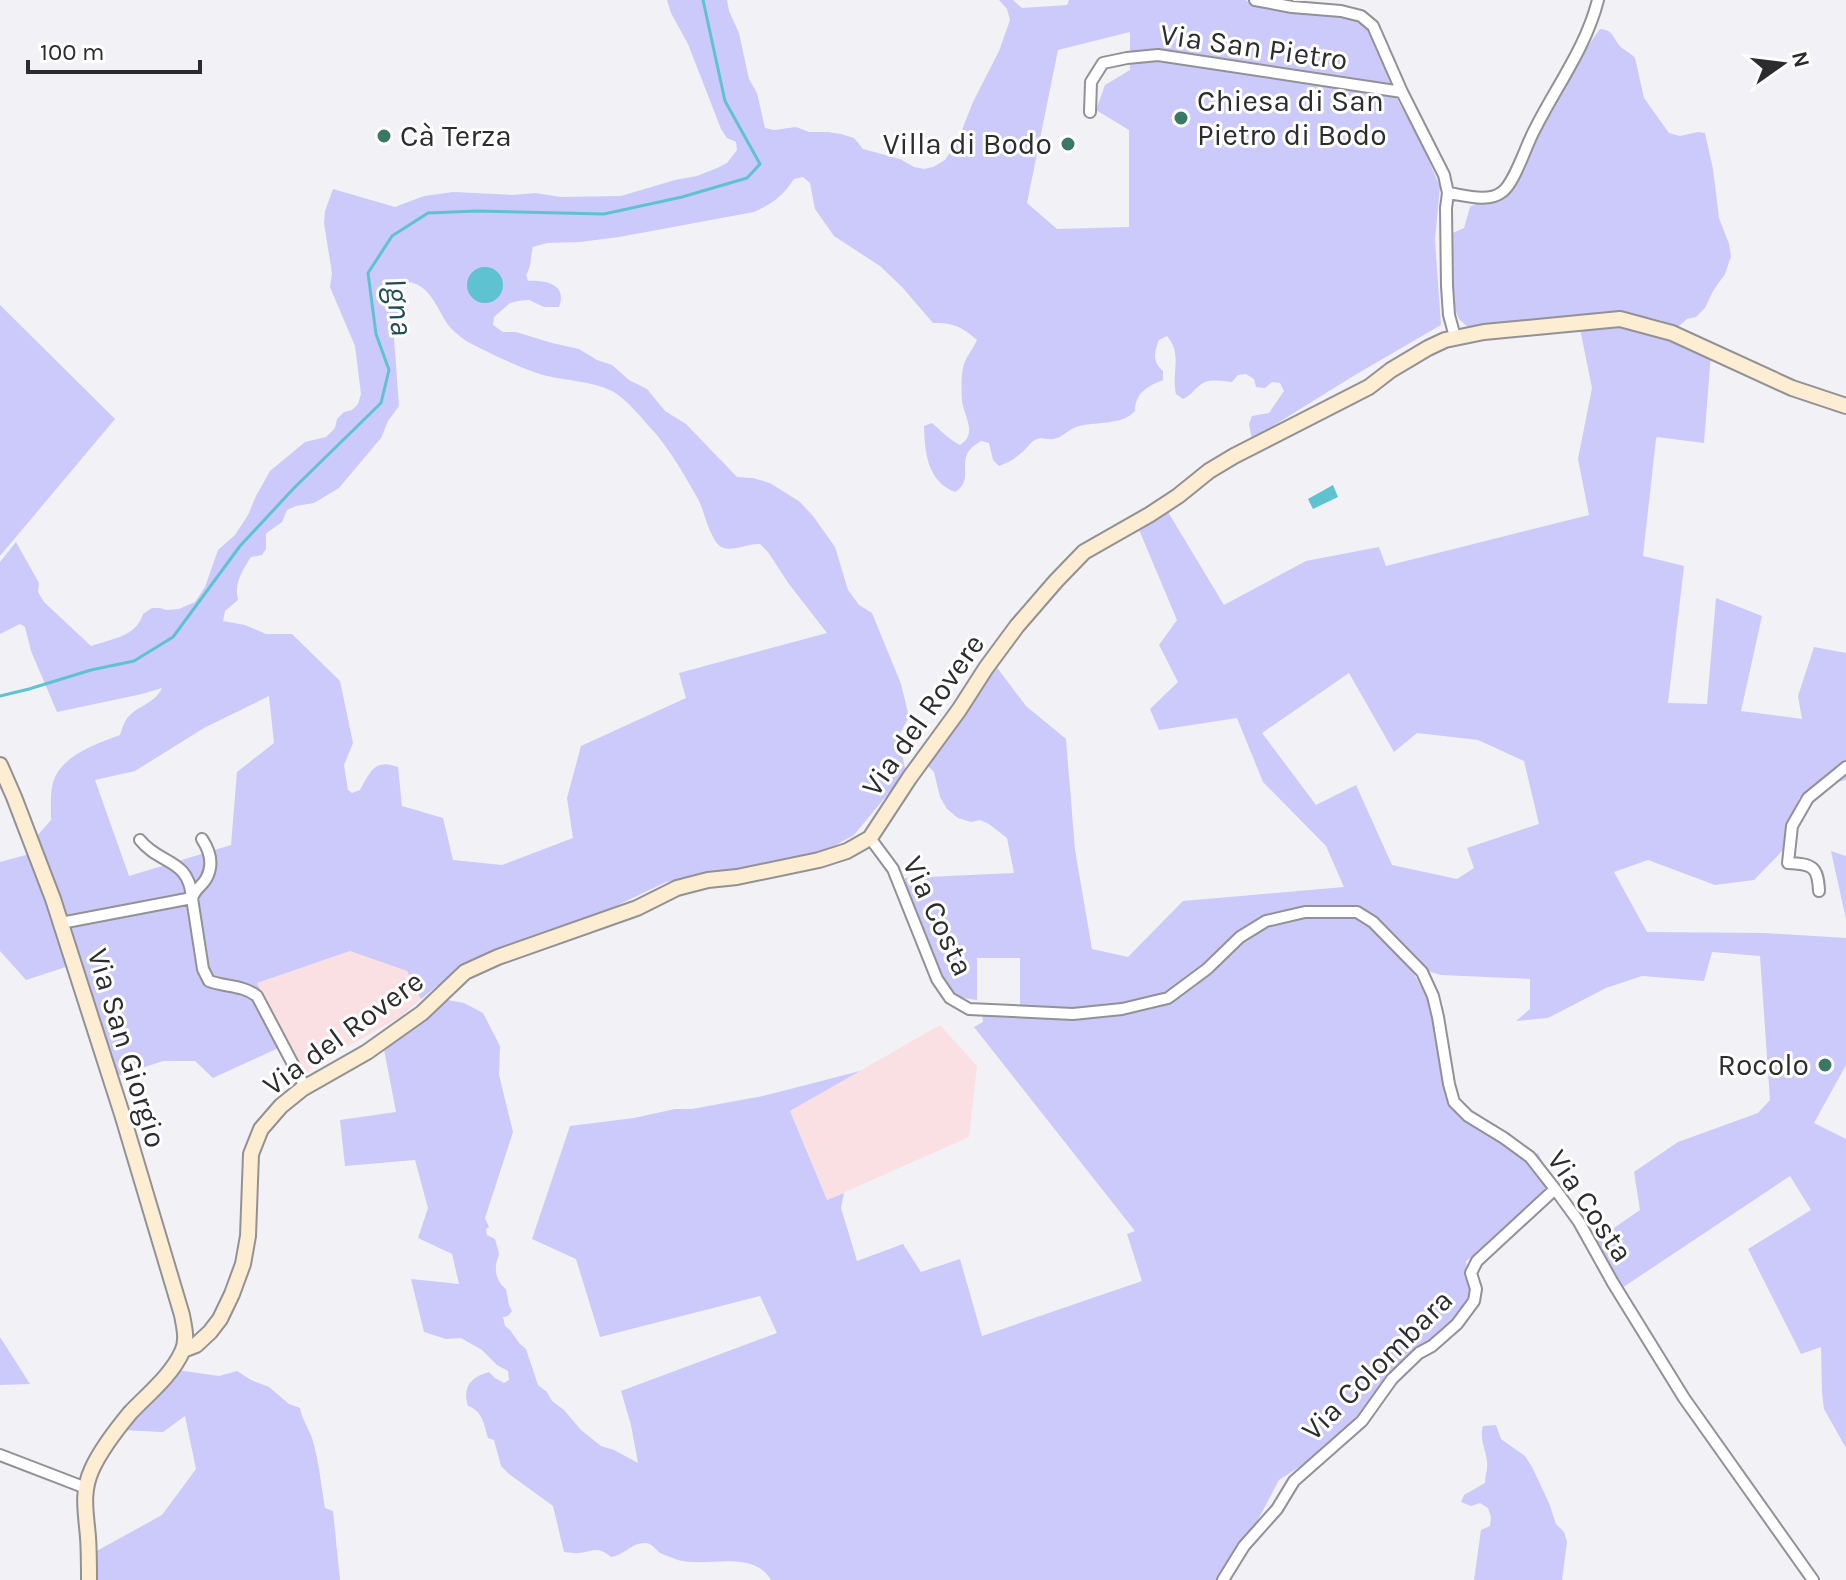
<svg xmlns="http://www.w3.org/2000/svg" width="1846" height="1580" font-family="Karla,sans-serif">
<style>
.industrial{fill:#fbe0e3}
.green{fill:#cbcafa;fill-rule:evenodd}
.water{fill:#5fc2d1}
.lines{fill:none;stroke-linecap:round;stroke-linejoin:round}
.stream{stroke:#5fc2d1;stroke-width:3}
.street-casing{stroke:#919196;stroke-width:14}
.secondary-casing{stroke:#919196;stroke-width:18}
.street{stroke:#fff;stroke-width:10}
.secondary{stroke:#fcedd3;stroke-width:14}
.poi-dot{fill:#3b7863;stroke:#fff;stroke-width:3}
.labels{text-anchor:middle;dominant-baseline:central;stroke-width:6;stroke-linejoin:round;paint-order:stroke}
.street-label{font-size:30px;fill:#2c2c2e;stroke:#fff}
.poi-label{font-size:30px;fill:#2c2c2e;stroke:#fff;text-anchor:start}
.water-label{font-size:32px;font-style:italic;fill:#204d54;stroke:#fff}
</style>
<rect width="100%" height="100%" fill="#f1f1f6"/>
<path class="industrial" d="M 350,951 L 407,971 L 421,999 L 400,1017 L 320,1062 L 304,1075 L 257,983 Z
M 940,1025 L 977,1066 L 969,1137 L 827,1200 L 790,1111 Z"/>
<path class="green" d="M 667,0 L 727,0 L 729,11 L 739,33 L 749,79 L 757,93 L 765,128 L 774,130 L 796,127 L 809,132 L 828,132 L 841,134 L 854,138 L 863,149 L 900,159 L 914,167 L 924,169 L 933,167 L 945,160 L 958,140 L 973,102 L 999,51 L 1010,20 L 1007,9 L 999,0 L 1013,0 L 1022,8 L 1067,5 L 1069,0 L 1245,0 L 1253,4 L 1350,15 L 1363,23 L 1375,37 L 1393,82 L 1398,101 L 1421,142 L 1440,187 L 1435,240 L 1441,325 L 1355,375 L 1252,439 L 1249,424 L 1252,416 L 1269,413 L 1284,391 L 1280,383 L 1272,382 L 1265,388 L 1256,387 L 1254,379 L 1246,374 L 1238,375 L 1232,382 C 1220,381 1208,378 1199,386 C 1193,391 1191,395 1183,399 L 1176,394 C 1171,373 1183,355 1167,336 L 1159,340 C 1154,353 1152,361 1163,371 L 1163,380 C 1148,386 1135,393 1135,411 C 1122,426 1095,421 1076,427 C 1068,430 1062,438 1053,439 C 1047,440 1041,436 1035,440 C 1030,442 1026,450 1021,453 C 1015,459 1007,463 999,466 L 993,460 L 989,443 L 981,441 C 950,458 978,477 955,492 C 927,481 925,453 924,426 L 932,423 C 941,431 950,440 960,445 C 976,435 967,421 963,406 C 961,398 961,377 963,368 C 965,357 973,350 977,340 C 963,327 952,322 933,323 L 902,287 L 880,266 L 834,236 L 815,209 L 810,183 L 803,177 L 794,179 C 782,197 773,203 754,212 L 619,237 L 580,242 L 547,243 L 533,247 C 530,257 532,266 526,275 L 528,281 C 545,280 568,284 559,307 L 544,307 L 529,300 L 518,301 L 510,303 L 494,317 L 493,325 L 503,332 L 516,332 L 552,343 L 579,349 L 597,360 L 612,365 L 629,380 L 647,389 L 665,411 L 686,424 L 737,477 L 753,478 L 770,483 L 800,502 L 813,516 L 835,547 L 848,590 L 859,605 L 872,613 L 901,684 L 909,717 L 898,737 L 906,772 L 854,835 L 825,851 L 666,882 L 572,927 L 501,947 L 468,961 L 421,999 L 407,971 L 350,951 L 257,983 L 287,1044 L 213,1078 L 195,1061 L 163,1061 L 114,1077 L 53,877 L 37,836 L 51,820 C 51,808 50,794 53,782 C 62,755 96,744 120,735 C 122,729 124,721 129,716 C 140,705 155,703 162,688 L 142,694 L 57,712 L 31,651 L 25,627 L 20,624 L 0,634 L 0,562 L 16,542 L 39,583 L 38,592 L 44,602 L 91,646 C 111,639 136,637 143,614 L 152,608 L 160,608 L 166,610 L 179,609 L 195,602 L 205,587 L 218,550 L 235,535 L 248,515 L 256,496 L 270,471 L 305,442 L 326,437 L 335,428 L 337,419 L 344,412 L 352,410 L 358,404 L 361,394 L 355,346 L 330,287 L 332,273 L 324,223 L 325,211 L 333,189 L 395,207 L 424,196 L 453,192 L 513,195 L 535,193 L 561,197 L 621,196 L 675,180 L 697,176 L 717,168 L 727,163 L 737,150 L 736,142 L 727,138 L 721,129 L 688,44 L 671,13 ZM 1130,32 L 1130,70 L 1105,85 L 1096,110 L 1129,130 L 1129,227 L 1057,229 L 1027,203 L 1058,50 ZM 410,282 C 432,287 437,310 449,326 C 454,332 462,338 468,342 C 489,353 524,370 547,376 C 569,381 592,381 612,391 C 628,400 643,420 656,434 C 672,453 687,479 699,501 C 705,513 711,545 724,548 C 734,551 749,543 760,544 L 768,552 L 789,584 L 827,633 L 679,673 L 686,698 L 581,746 L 567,798 L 573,838 L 502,865 L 453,860 L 443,818 L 402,806 L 398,767 C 374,758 370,773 360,790 L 352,793 L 348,790 L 344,765 L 353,743 L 340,681 L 292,634 L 266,634 L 245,625 L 223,621 L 225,611 L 238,600 C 234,583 242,571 251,557 L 262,555 L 266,549 L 266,534 L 268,532 L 282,522 L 287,510 L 296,506 L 314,503 L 339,488 L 381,438 L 388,421 L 399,406 L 394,338 L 399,317 L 397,301 L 401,287 ZM 269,696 L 274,743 L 237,772 L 231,845 L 129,876 L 95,780 L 135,771 L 204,728 Z
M 1600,29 C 1613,30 1612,36 1619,45 C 1623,50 1631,53 1635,58 L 1644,98 L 1669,133 L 1680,136 L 1698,132 L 1705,133 L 1713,169 L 1719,218 L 1729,244 L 1731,256 L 1725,274 L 1713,291 L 1705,308 L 1696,317 L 1687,319 L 1678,327 C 1616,299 1536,321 1471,330 L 1459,319 L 1452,303 L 1446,236 L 1464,228 L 1470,207 C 1482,199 1501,202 1510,193 C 1523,180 1524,157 1532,141 C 1549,104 1576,62 1600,29 Z
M 0,305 L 115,419 L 0,556 Z
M 1579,324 L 1632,324 L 1711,353 L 1704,443 L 1657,437 L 1656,439 L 1643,556 L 1684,566 L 1668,703 L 1707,704 L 1716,598 L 1762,616 L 1741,711 L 1802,719 L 1798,696 L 1814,647 L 1846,653 L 1846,780 L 1818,786 L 1818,790 L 1799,798 L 1792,841 L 1754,880 L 1715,885 L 1648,860 L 1614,872 L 1647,932 L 1764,933 L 1846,938 L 1846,1065 L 1814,1123 L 1846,1139 L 1846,1448 L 1824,1409 L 1822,1392 L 1821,1347 L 1801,1354 L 1748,1249 L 1811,1210 L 1790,1176 L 1622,1288 L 1595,1241 L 1640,1210 L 1634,1172 L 1678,1142 L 1758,1113 L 1770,1100 L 1760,956 L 1712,952 L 1704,981 L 1642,976 L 1606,988 L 1548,1018 L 1516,1021 L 1530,1009 L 1530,979 L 1441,975 L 1421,969 L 1413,972 L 1430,1004 L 1450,1098 L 1524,1156 L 1538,1153 L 1549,1174 L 1556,1198 L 1466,1261 L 1470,1297 L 1456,1317 L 1409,1358 L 1365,1425 L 1279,1480 L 1251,1533 L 1216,1580 L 771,1580 C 753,1549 707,1568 678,1560 C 672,1558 665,1555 660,1553 C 655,1549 652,1543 645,1543 C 631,1543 623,1556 611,1557 C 596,1545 594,1552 578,1553 C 577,1554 566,1552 564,1552 L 553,1506 L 509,1474 L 501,1466 L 494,1440 L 488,1438 C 484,1425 483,1411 468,1406 C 462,1387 471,1377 489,1372 L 495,1378 L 504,1383 L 509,1380 L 508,1371 L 497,1365 L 482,1350 L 461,1338 L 446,1339 L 424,1332 L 411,1279 L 459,1284 L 452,1254 L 418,1238 L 428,1208 L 415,1160 L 345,1166 L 340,1120 L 396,1112 L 382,1039 L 442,999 L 464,1003 L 483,1013 L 500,1046 L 499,1075 L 513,1132 L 485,1218 L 489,1227 L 486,1229 L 487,1235 L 495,1239 C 496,1243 498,1249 499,1253 C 499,1257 496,1261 496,1266 C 495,1275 499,1284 506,1289 L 509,1305 L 512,1311 L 508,1316 L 503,1317 L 505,1326 L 510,1330 L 520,1344 L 526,1349 L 538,1385 L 547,1392 L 552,1401 L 564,1410 L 581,1430 L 601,1446 L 614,1450 L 638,1463 L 631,1425 L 621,1391 L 777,1333 L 760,1296 L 600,1337 L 576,1259 L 532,1239 L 570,1126 L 634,1118 L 675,1109 L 692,1109 L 763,1096 L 860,1071 L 790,1111 L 827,1200 L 844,1193 L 841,1208 L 857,1261 L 903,1244 L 921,1272 L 960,1259 L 982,1336 L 1142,1281 L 1127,1234 L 1135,1231 L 974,1027 L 983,1022 L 982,1013 L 1020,1012 L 1020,958 L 977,958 L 977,1000 L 962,998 L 933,979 L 914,924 L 905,878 L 1014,873 L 1007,838 L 989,824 L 980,820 L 971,822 L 958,818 L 947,809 L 940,797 L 934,772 L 925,763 L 992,661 L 1026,706 L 1066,739 L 1075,850 L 1092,949 L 1128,957 L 1183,901 L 1344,887 L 1326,846 L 1263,782 L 1237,718 L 1159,730 L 1150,709 L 1178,682 L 1159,645 L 1177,620 L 1137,525 L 1165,507 L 1224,605 L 1306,561 L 1379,547 L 1386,566 L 1589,515 L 1578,459 L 1592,388 ZM 1349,673 L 1394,752 L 1417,733 L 1478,740 L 1524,761 L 1539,824 L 1467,848 L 1474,868 L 1457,879 L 1392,865 L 1356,785 L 1316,805 L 1262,733 Z
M 1831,851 L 1846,856 L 1846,919 Z
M 33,853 L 69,966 L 26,980 L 0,951 L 0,862 Z
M 0,1337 L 30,1384 L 0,1385 Z
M 177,1370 L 219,1376 L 237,1371 L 251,1380 L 269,1387 L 289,1404 L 300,1408 C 302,1419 308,1427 312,1438 C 319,1461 321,1485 325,1508 L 333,1511 L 340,1580 L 97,1580 L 93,1553 L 162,1515 L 196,1469 L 185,1416 L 163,1432 L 122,1430 Z
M 1496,1425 L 1501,1439 L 1525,1456 L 1532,1467 L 1549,1503 L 1556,1524 L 1564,1532 L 1567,1542 L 1562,1580 L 1474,1580 L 1481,1530 L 1490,1526 L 1491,1517 L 1488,1508 L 1480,1503 L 1471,1506 L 1461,1502 L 1464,1495 L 1485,1483 C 1485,1476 1488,1469 1487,1462 C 1486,1449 1479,1439 1483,1426 Z"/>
<path class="water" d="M467 285a18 18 0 1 1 36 0a18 18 0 1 1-36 0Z
M 1333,485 L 1338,497 L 1313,509 L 1308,499 Z"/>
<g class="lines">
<path class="stream" d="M 0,696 L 29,689 L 91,670 L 134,661 L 173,637 L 240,546 L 294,488 L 381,403 L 389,370 L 376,334 L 368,273 L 392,236 L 428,213 L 477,211 L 604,214 L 682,197 L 747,178 L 760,164 L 725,101 L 703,0"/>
<defs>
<path id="street" d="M 1255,0 L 1292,7 L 1341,11 L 1361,16 L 1373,26 L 1402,92 L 1444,175 L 1448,193 L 1446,208 L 1447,286 L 1449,315 L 1455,337
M 1090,112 L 1091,82 L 1103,63 L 1127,58 L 1158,55 L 1402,92
M 1448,193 C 1463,195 1489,203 1502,192 C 1515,183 1527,142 1536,127 C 1558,84 1586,47 1598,0
M 870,838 L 893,869 L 937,979 L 950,998 L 969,1009 L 1073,1014 L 1122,1009 L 1168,998 L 1207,969 L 1240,937 L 1266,921 L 1305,912 L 1357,912 L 1373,922 L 1422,972 L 1433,996 L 1438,1017 L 1449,1084 L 1454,1102 L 1468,1116 L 1504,1138 L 1530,1157 L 1555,1189 L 1579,1222 L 1613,1283 L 1684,1398 L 1813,1580
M 140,840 C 160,865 189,858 192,898
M 1819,891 C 1818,866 1812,864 1788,863 L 1792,826 L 1808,798 L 1846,767
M 193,896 C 196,888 202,886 206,879 C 214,865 210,851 202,839
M 61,923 L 192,898 L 203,969 L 209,981 C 225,987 243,985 257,996 L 305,1087
M 0,1455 L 86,1488
M 1223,1580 L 1244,1546 L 1277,1509 L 1294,1481 L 1362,1421 L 1392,1379 L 1419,1353 L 1432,1346 L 1457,1324 L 1474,1301 L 1476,1289 L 1471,1273 L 1477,1261 L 1555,1189"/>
<path id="secondary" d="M 0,765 L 14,797 L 53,899 L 122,1114 L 182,1315 C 184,1327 188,1340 182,1352 C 171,1376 148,1394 130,1413 C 116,1430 101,1449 92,1469 C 81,1493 86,1512 88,1537 C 89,1551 89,1566 89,1580
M 183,1350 L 196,1345 L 210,1332 L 220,1319 L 232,1294 L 243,1264 L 248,1236 L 251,1154 L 261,1129 L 281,1106 L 302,1089 L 367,1052 L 422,1013 L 465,972 L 498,957 L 637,908 L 677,888 L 708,880 L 737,877 L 819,860 L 847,851 L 870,838 L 910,777 L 959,710 L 986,668 L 1017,626 L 1056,581 L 1084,552 L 1149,515 L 1178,496 L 1209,471 L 1234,456 L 1369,387 L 1391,370 L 1428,348 L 1445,340 L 1484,332 L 1620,319 L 1672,333 L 1792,388 L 1846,406"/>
</defs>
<use href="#street" class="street-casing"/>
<use href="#secondary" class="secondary-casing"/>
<use href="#street" class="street"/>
<use href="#secondary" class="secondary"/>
</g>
<g class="poi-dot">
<circle cx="1181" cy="118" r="8"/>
<circle cx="384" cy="136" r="8"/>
<circle cx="1068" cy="144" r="8"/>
<circle cx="1825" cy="1065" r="8"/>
</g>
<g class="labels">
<g class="street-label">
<text transform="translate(1254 47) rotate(8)">Via San Pietro</text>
<text transform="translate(923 715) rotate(-55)">Via del Rovere</text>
<text transform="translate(938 916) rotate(65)">Via Costa</text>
<text transform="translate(343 1033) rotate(-36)">Via del Rovere</text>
<text transform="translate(127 1048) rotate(73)">Via San Giorgio</text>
<text transform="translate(1590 1206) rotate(56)">Via Costa</text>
<text transform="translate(1377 1365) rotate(-45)">Via Colombara</text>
</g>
<g class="poi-label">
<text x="1197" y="101">Chiesa di San<tspan x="1197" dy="34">Pietro di Bodo</tspan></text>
<text x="400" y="136">Cà Terza</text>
<text x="1052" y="144" text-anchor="end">Villa di Bodo</text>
<text x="1809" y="1065" text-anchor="end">Rocolo</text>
</g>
<g class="water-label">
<text transform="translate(399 307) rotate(83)">Igna</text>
</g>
</g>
<g transform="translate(1782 64) rotate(76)" stroke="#ffffff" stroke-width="6" paint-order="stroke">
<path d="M0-6L14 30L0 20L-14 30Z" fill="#2c2c2e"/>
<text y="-12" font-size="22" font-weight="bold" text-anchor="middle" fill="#2c2c2e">N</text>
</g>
<path d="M28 60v12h172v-12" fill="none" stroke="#2c2c2e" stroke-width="4"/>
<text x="40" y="60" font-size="24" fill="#2c2c2e" stroke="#ffffff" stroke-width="6" paint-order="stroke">100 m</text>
</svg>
